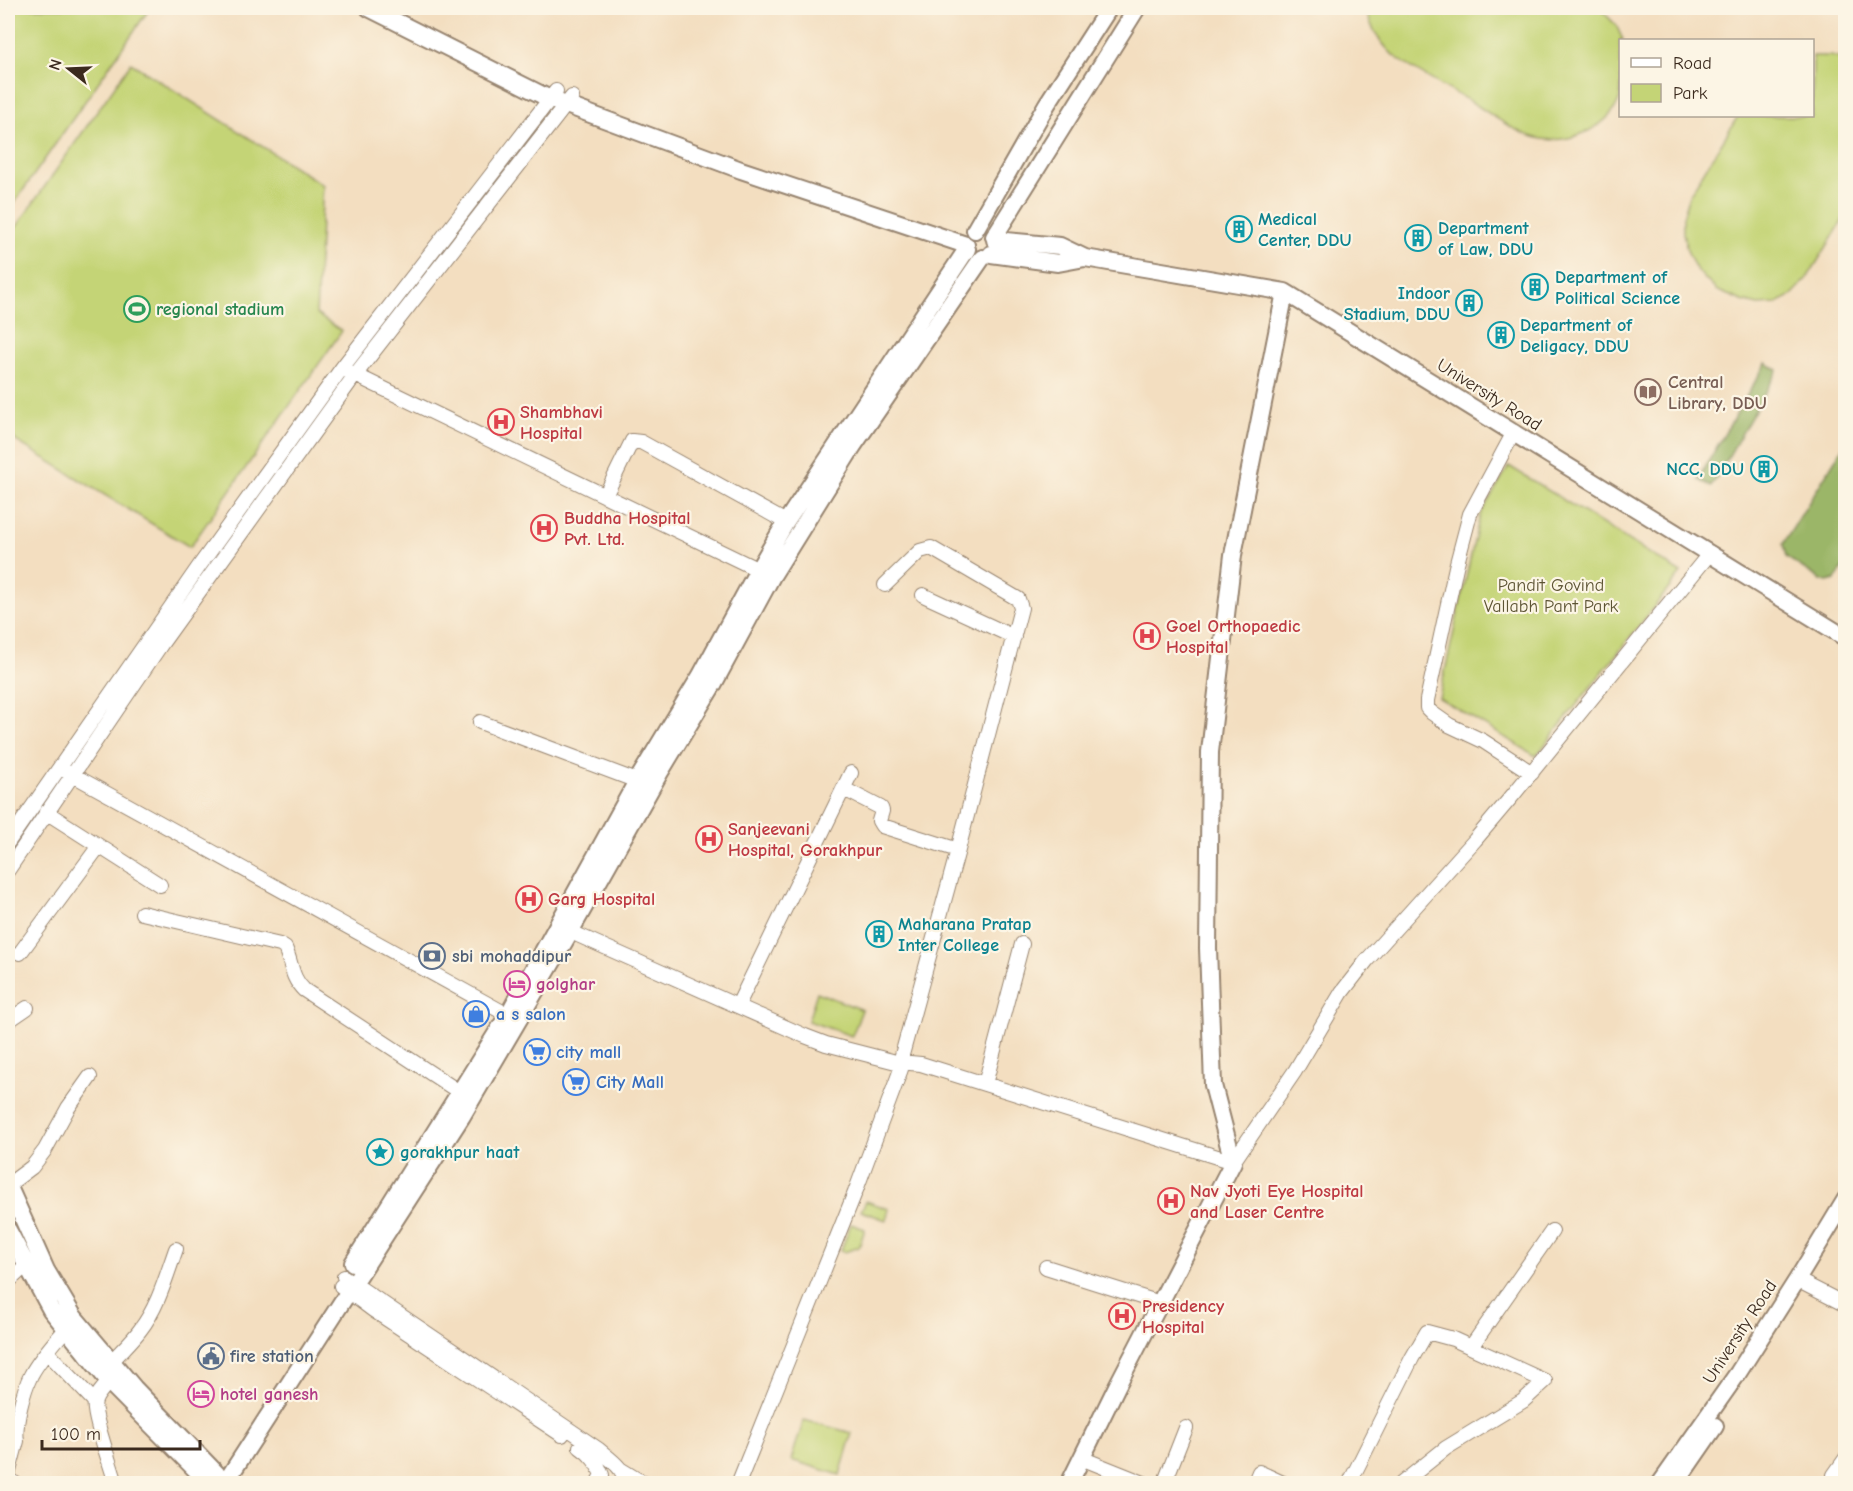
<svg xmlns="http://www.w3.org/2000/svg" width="1853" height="1491" font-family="'Comic Neue',sans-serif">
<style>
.green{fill:#c4d476;stroke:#807f4a;stroke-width:1.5}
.forest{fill:#9bb667;stroke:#6b7042;stroke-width:1.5}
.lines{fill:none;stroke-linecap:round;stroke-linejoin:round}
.minor-casing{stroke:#97846f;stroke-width:16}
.major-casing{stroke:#97846f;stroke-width:20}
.minor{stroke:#fff;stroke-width:14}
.major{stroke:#fff;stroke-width:16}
.labels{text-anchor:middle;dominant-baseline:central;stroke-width:4.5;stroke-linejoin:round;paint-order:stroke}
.culture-label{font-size:18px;font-weight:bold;fill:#0d838f;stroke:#fcf5e5;text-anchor:start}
.leisure-label{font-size:18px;font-weight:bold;fill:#27864d;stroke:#fcf5e5;text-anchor:start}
.education-label{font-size:18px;font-weight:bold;fill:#785e54;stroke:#fcf5e5;text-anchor:start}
.street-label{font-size:18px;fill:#3b2a1e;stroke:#fcf5e5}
.health-label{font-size:18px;font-weight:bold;fill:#be3a42;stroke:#fcf5e5;text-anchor:start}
.park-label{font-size:18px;fill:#5d5434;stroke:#fcf5e5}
.service-label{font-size:18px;font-weight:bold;fill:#4e5e75;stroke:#fcf5e5;text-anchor:start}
.hotel-label{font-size:18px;font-weight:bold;fill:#b23c85;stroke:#fcf5e5;text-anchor:start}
.shop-label{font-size:18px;font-weight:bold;fill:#366cbe;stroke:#fcf5e5;text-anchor:start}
</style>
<rect width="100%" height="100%" fill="#fcf5e5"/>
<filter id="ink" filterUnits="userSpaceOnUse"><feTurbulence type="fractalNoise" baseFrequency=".0167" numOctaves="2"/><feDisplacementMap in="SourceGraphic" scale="12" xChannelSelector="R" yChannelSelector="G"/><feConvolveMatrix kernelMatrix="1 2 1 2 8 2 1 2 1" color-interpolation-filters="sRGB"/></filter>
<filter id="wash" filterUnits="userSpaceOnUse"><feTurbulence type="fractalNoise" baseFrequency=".008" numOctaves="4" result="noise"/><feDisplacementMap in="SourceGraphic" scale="24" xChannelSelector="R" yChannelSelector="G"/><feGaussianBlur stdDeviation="1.35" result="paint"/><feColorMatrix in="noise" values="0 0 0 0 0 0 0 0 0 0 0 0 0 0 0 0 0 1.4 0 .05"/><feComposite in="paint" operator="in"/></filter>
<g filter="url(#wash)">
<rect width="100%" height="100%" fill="#f3dec0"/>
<path class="green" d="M 8,8 L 150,8 L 8,212 Z
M 1366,8 L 1599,8 L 1616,25 L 1623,40 L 1620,40 C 1620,54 1624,90 1619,100 C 1608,128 1571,143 1542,139 C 1518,135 1494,116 1473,103 C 1446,88 1419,74 1394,56 C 1380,42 1370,28 1366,8 Z
M 1813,56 L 1831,56 L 1845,60 L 1845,217 L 1806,280 L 1791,296 L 1775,304 L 1758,305 L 1742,301 L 1716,290 L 1704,278 L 1694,266 L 1687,250 L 1683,233 L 1683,217 L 1690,194 L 1738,116 L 1812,116 Z
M 131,63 L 323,185 L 316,314 L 342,331 L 190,547 L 16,441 L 8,430 L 8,239 Z
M 1509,466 L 1681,573 L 1536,756 L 1439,698 L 1480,515 Z
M 817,992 L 862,1010 L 852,1036 L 808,1021 Z
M 866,1201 L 889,1209 L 886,1220 L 861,1211 Z
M 851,1224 L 865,1229 L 859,1247 L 845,1252 L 841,1250 Z
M 804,1420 L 852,1433 L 840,1475 L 791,1460 Z"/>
<path class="forest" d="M 1766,363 L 1778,370 L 1711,487 L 1698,479 Z
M 1845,444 L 1845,565 L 1835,580 L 1827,582 L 1821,580 L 1786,557 L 1783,544 Z"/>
</g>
<g filter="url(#ink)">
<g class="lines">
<defs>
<path id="minor" d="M 347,371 L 767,574
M 1514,432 L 1470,514 L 1456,567 L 1427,700 L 1427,708 L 1432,713 L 1449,725 L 1483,741 L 1532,773
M 605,496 L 632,441 L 641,442 L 786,522
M 885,585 L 920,551 L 931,548 L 1018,599 L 1021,608 L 958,850 L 902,1055
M 923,595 L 1014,637
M 480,722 L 637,781
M 64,770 L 515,1019
M 844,789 L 881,808 L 882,811 L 879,821 L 882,826 L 958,850
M 46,812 L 160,885
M 8,842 L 200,565 L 342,368 L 556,91
M 8,870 L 162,643 L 355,375 L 572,97
M 142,913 L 280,945 L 285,948 C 292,963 291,978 304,990 L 467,1097
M 562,928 L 805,1036 L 826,1044 L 896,1062
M 20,953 L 99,846
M 738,1005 L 851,773
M 8,1021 L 27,1008
M 910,1063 L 921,1064 L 1233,1162 L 1295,1071 L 1342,992 L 1367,960 L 1475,840 L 1513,795 L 1710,553
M 985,1084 L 1022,944
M 8,1185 L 32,1167 L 45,1150 L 68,1108 L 90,1077
M 1046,1267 L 1160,1303
M 344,1277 L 598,1449 C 608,1458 627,1469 624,1484
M 1797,1280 L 1846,1305
M 8,1282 L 25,1266
M 341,1286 L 373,1310 L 562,1435
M 1471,1347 L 1552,1231
M 47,1352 L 94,1401
M 112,1361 C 121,1351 132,1341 140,1330 C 158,1307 166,1277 176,1249
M 109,1381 C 105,1387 97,1394 95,1401 C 91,1412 112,1468 116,1484
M 580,1447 C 592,1455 597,1463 602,1475 L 597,1484
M 1081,1458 L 1146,1484
M 620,1469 L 638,1480 L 650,1484
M 1834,1475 L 1846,1458
M 16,1484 L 11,1481 L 8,1475 L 17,1441 C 14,1425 24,1389 31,1375 C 40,1358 54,1343 66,1329
M 738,1484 L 856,1190 L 901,1069
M 1164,1484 L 1186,1428
M 1254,1484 L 1259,1472 L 1285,1484
M 1349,1484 L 1412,1358 L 1427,1332 L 1453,1339 L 1545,1381 L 1523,1401 L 1446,1448 L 1401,1484"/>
<path id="major" d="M 369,8 L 550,99 L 741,170 L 966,245
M 975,230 L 1047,104 L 1109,8
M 994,237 L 1137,8
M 995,240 L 1060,246 L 1085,258 L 1285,292 L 1846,638
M 991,254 L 1058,263 L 1085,258
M 8,1185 L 46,1270 L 74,1317 L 134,1388 L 217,1474
M 8,1230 L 51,1310 L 111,1384 L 209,1483
M 353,1263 L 508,1015 L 637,781 L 700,677 L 758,570 L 786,522 L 967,249
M 227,1480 L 462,1116 L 570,932 L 660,772 L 714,683 L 772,576 L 853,446 L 982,258
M 1069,1484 L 1118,1384 L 1233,1162 L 1213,1085 L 1208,948 L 1210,752 L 1233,555 L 1285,292
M 1660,1484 L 1738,1373 L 1797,1280 L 1846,1199
M 1675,1484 L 1715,1426"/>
</defs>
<use href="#minor" class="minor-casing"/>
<use href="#major" class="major-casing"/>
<use href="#minor" class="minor"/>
<use href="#major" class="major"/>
</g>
</g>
<defs>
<symbol id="building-ring" viewBox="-11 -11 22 22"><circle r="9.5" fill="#fcf5e5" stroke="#0f9aa8" stroke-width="1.5"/><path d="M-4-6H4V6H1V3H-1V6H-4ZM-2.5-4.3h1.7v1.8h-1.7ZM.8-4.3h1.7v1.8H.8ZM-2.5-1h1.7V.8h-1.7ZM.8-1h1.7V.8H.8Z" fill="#0f9aa8"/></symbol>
<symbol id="stadium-ring" viewBox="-11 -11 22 22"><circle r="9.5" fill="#fcf5e5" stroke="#2e9e5b" stroke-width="1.5"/><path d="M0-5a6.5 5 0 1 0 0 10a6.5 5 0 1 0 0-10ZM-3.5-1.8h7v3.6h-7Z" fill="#2e9e5b"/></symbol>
<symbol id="library-ring" viewBox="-11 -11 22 22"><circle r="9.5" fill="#fcf5e5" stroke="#8d6e63" stroke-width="1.5"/><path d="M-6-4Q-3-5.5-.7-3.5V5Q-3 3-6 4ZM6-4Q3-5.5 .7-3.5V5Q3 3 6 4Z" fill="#8d6e63"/></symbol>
<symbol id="hospital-ring" viewBox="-11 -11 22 22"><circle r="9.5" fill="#fcf5e5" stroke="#e0444e" stroke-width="1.5"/><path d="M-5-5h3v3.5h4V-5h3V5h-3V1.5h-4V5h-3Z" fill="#e0444e"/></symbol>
<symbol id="bank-ring" viewBox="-11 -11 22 22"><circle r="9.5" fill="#fcf5e5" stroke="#5c6f8a" stroke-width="1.5"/><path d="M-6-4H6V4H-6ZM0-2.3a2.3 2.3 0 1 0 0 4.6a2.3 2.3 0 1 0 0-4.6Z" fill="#5c6f8a"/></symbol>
<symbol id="hotel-ring" viewBox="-11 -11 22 22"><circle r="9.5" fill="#fcf5e5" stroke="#d1479c" stroke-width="1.5"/><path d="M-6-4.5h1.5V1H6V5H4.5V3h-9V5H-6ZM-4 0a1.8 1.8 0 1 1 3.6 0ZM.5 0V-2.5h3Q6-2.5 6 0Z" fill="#d1479c"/></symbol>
<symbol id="shop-ring" viewBox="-11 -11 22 22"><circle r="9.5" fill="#fcf5e5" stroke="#3f7fe0" stroke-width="1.5"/><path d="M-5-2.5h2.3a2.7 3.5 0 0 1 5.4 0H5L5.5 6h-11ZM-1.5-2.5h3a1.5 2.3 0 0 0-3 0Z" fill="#3f7fe0"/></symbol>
<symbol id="supermarket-ring" viewBox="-11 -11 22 22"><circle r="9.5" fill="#fcf5e5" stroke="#3f7fe0" stroke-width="1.5"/><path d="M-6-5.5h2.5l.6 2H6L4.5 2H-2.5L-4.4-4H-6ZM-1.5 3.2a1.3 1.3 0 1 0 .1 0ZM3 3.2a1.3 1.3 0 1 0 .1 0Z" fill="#3f7fe0"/></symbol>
<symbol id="sight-ring" viewBox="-11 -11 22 22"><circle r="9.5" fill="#fcf5e5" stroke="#0f9aa8" stroke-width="1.5"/><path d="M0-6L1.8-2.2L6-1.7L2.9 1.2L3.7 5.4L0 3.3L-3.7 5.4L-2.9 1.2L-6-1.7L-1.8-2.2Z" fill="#0f9aa8"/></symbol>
<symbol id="civic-ring" viewBox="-11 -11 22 22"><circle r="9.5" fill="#fcf5e5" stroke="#5c6f8a" stroke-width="1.5"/><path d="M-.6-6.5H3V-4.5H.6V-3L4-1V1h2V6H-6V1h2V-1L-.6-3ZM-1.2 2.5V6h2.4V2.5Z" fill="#5c6f8a"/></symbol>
</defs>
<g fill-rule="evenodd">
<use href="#building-ring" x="1224" y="214" width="30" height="30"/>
<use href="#building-ring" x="1403" y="223" width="30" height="30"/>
<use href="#building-ring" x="1520" y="272" width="30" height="30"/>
<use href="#building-ring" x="1454" y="288" width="30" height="30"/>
<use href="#stadium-ring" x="122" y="294" width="30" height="30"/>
<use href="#building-ring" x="1486" y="320" width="30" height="30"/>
<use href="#library-ring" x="1633" y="377" width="30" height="30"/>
<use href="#hospital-ring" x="486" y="407" width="30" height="30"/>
<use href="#building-ring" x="1749" y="454" width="30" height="30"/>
<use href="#hospital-ring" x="529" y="513" width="30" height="30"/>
<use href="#hospital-ring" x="1132" y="621" width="30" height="30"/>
<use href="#hospital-ring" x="694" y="824" width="30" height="30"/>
<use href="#hospital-ring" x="514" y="884" width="30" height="30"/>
<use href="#building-ring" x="864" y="919" width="30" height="30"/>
<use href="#bank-ring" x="417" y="941" width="30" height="30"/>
<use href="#hotel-ring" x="502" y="969" width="30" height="30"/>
<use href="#shop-ring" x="461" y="999" width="30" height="30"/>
<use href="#supermarket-ring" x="522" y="1037" width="30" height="30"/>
<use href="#supermarket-ring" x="561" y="1067" width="30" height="30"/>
<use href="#sight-ring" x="365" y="1137" width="30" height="30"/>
<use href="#hospital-ring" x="1156" y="1186" width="30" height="30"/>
<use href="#hospital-ring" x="1107" y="1301" width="30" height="30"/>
<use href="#civic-ring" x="196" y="1341" width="30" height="30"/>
<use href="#hotel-ring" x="186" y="1379" width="30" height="30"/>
</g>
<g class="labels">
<g class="culture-label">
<text x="1258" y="219">Medical<tspan x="1258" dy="21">Center, DDU</tspan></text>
<text x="1438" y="228">Department<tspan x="1438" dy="21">of Law, DDU</tspan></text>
<text x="1555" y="277">Department of<tspan x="1555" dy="21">Political Science</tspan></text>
<text x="1450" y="293" text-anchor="end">Indoor<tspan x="1450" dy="21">Stadium, DDU</tspan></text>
<text x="1520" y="325">Department of<tspan x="1520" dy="21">Deligacy, DDU</tspan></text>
<text x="1744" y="469" text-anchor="end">NCC, DDU</text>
<text x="898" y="924">Maharana Pratap<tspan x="898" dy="21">Inter College</tspan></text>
<text x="400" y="1152">gorakhpur haat</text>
</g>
<g class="leisure-label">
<text x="156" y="309">regional stadium</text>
</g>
<g class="education-label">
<text x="1668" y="382">Central<tspan x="1668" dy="21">Library, DDU</tspan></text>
</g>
<g class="street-label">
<text transform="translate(1489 395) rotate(32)">University Road</text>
<text transform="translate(1740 1332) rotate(-57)">University Road</text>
</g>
<g class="health-label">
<text x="520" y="412">Shambhavi<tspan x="520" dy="21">Hospital</tspan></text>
<text x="564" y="518">Buddha Hospital<tspan x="564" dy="21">Pvt. Ltd.</tspan></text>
<text x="1166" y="626">Goel Orthopaedic<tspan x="1166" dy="21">Hospital</tspan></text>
<text x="728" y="829">Sanjeevani<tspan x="728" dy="21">Hospital, Gorakhpur</tspan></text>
<text x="548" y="899">Garg Hospital</text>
<text x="1190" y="1191">Nav Jyoti Eye Hospital<tspan x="1190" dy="21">and Laser Centre</tspan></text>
<text x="1142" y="1306">Presidency<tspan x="1142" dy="21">Hospital</tspan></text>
</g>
<g class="park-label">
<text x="1551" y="585">Pandit Govind<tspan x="1551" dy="21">Vallabh Pant Park</tspan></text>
</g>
<g class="service-label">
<text x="452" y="956">sbi mohaddipur</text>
<text x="230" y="1356">fire station</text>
</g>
<g class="hotel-label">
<text x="536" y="984">golghar</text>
<text x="220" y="1394">hotel ganesh</text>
</g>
<g class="shop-label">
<text x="496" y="1014">a s salon</text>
<text x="556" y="1052">city mall</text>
<text x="596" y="1082">City Mall</text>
</g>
</g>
<rect width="1853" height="1491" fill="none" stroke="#fcf5e5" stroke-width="30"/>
<rect x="1619" y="39" width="195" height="78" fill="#fcf5e5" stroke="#afa495" stroke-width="1.5"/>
<rect x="1631" y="58" width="30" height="9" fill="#ffffff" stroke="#afa495" stroke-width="1.5"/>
<text x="1673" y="69" font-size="18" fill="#3b2a1e">Road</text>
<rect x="1631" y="84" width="30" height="18" fill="#c4d476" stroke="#afa495" stroke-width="1.5"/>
<text x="1673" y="99" font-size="18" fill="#3b2a1e">Park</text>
<g transform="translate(69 69) rotate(288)" stroke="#fcf5e5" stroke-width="4.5" paint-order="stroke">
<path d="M0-4.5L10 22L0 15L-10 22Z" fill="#3b2a1e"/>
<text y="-9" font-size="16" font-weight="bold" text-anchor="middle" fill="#3b2a1e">N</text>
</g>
<path d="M42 1440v9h158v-9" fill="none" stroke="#3b2a1e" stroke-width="3"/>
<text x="51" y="1440" font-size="18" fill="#3b2a1e" stroke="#fcf5e5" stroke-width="4.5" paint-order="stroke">100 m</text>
</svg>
